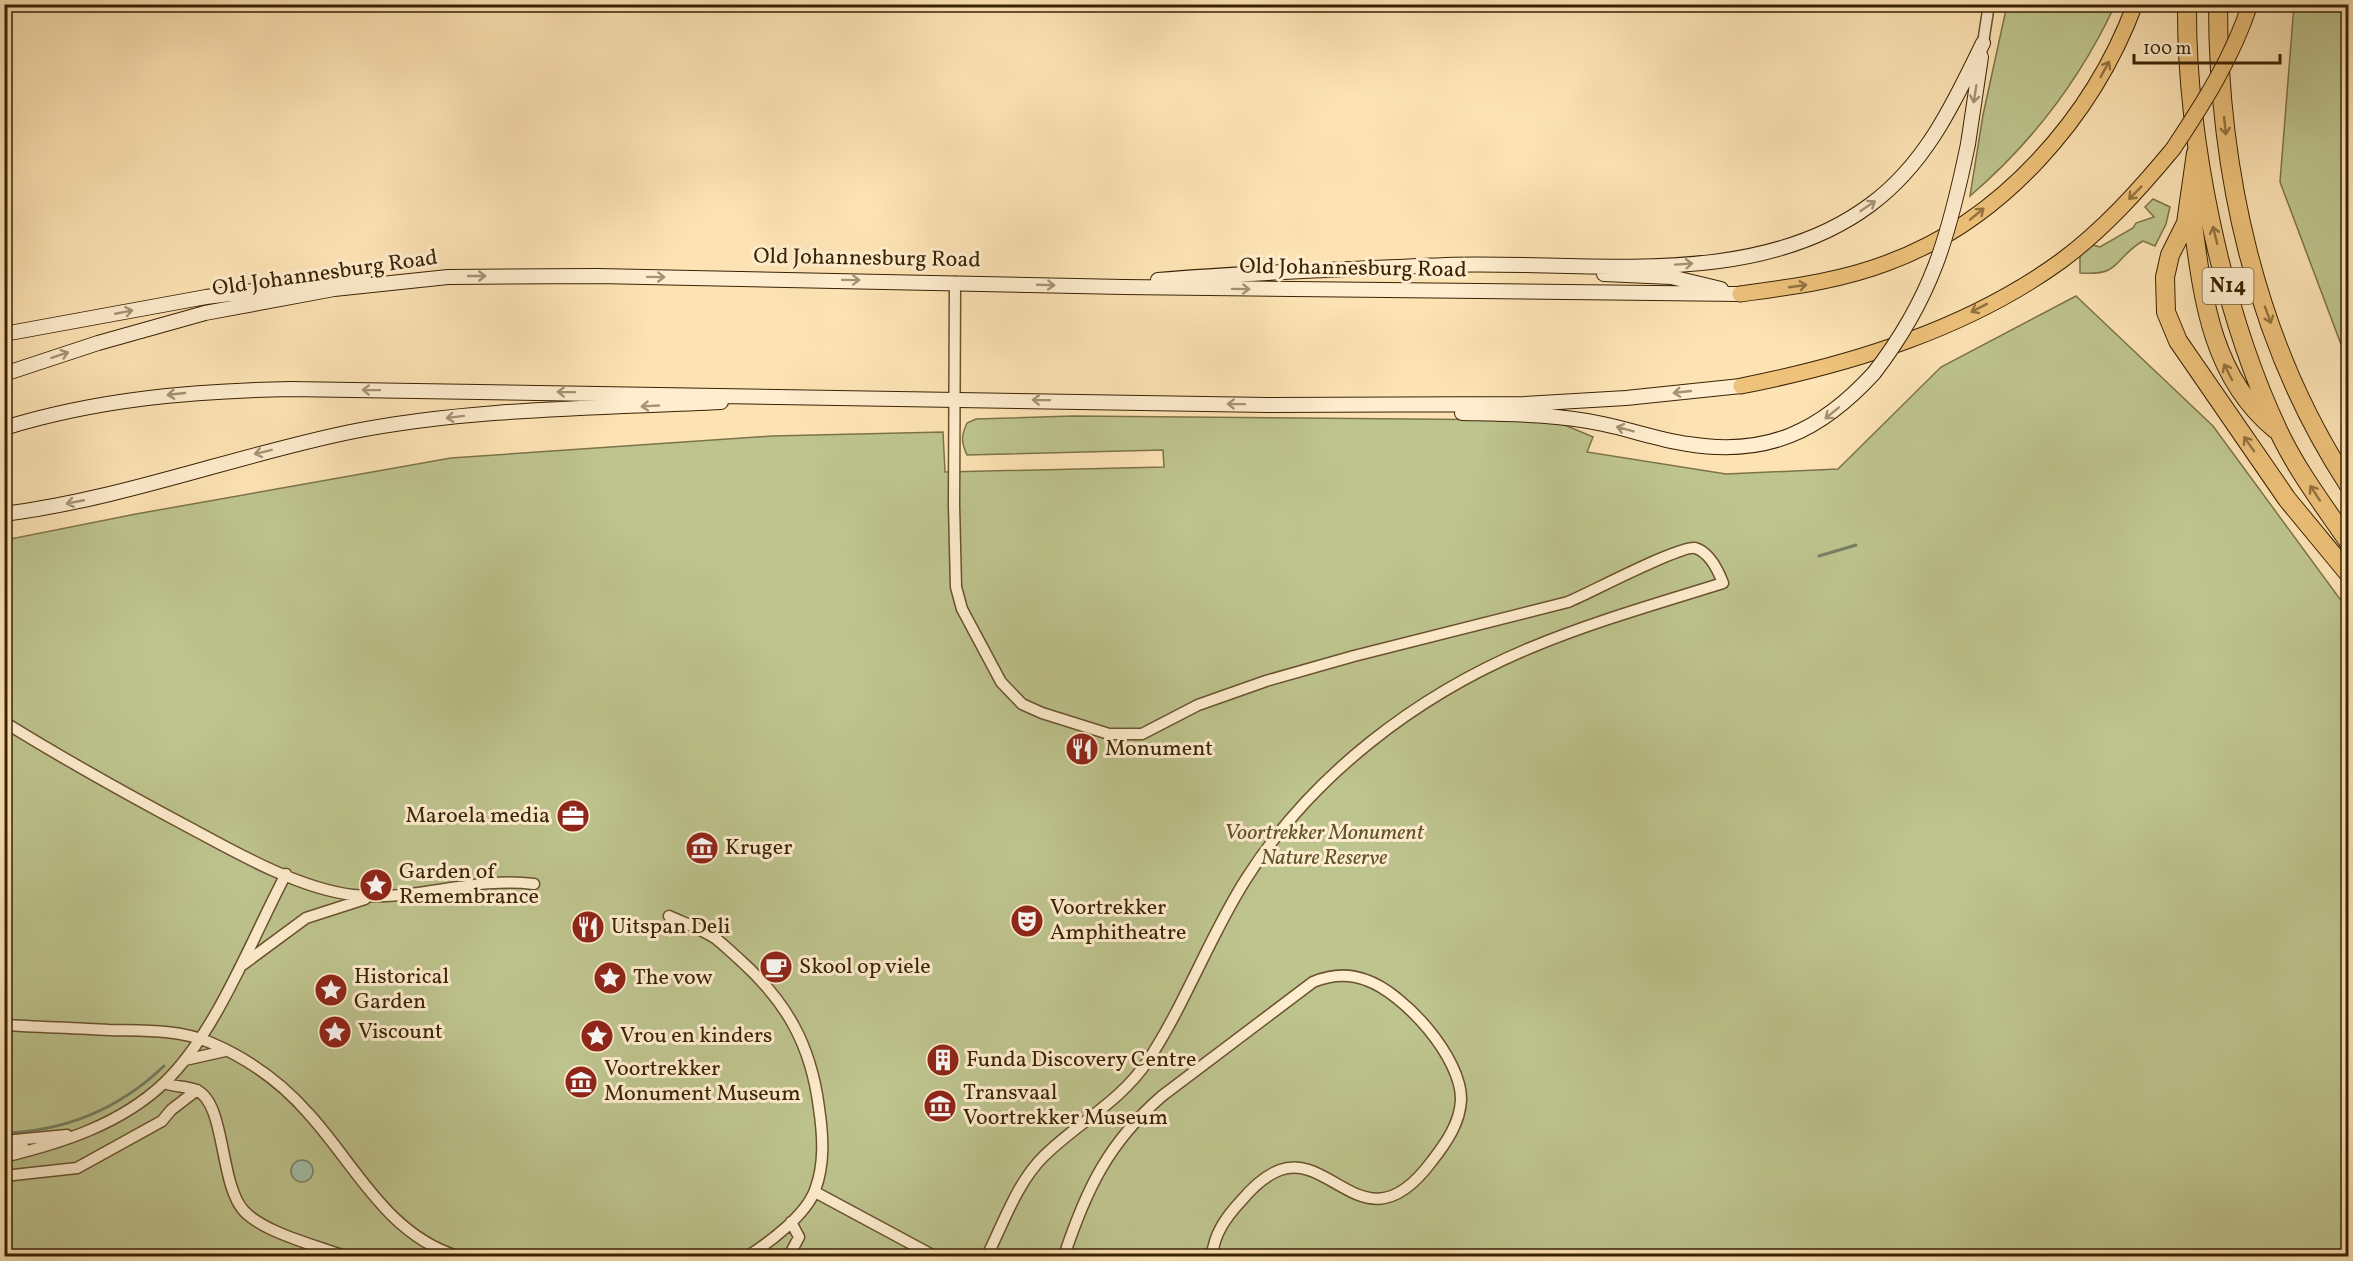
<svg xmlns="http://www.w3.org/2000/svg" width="2353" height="1261" font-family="Vollkorn,serif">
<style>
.green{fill:#bec48e;stroke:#7c7348;stroke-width:1.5}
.water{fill:#a1bfa7;stroke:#778065;stroke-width:1.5}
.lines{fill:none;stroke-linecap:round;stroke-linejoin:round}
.stream{stroke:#778065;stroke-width:3}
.street-casing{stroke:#6a522f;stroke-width:13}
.secondary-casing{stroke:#392203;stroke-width:16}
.primary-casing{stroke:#392203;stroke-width:17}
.highway-casing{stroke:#392203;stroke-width:20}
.street{stroke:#feedce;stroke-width:10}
.secondary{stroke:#feedce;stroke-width:14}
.primary{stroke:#eec27a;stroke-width:15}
.highway{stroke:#eec27a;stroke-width:18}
.secondary-bridge-casing{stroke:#392203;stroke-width:16;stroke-linecap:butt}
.primary-bridge-casing{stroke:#392203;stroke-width:17;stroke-linecap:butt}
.secondary-bridge{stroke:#feedce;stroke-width:14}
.primary-bridge{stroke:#eec27a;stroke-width:15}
.oneway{stroke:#94723e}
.oneway2{stroke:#a59273}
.labels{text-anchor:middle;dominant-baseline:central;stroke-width:6;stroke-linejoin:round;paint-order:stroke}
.shield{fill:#feedce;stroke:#745f40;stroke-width:1.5}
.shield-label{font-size:21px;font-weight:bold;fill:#392203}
.street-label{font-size:22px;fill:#392203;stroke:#feedce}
.poi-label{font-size:22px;fill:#392203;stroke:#feedce;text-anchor:start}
.park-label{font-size:22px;font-style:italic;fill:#61532d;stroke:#feedce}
</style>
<rect width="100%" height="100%" fill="#fde3b4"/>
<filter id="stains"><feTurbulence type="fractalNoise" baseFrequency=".00333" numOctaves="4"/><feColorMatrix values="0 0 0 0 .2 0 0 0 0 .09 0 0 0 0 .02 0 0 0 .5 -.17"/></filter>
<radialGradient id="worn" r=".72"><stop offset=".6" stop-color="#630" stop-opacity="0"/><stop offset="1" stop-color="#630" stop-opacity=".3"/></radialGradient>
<path class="green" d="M 2007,5 L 2115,5 C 2080,80 2033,142 1970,196 L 1983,115 Z
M 2294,5 L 2348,5 L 2348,363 L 2280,182 Z
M 2153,199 L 2170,207 L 2166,224 L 2155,246 L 2143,241 C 2113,258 2123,276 2080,273 L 2080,253 L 2086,243 L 2100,247 L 2133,228 L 2136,223 L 2154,217 L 2145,207 Z
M 2076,296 L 2213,426 L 2348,610 L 2348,1256 L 5,1256 L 5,540 L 136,514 L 451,458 L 772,436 L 943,432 L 945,472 L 1164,467 L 1163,450 L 967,455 C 961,442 961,436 967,423 L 976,419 L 1073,416 L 1521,420 L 1560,423 L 1593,437 L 1587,452 L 1726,474 L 1838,469 L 1941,367 Z"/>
<path class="water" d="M291 1171a11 11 0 1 1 22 0a11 11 0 1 1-22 0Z"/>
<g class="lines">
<path class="stream" d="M 1819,556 L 1856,545
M 4,1133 C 67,1131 119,1109 164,1066"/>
<defs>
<path id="street" d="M 1983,43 L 1989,4
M 955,282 L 954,505 L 956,587 L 962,609 L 1001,682 L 1022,704 L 1042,713 L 1109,734 L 1142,734 L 1198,705 L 1266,681 L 1354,656 L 1568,602 C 1590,593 1680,545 1695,548 C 1709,552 1718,570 1723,583 C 1659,603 1592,622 1530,648 C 1417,695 1312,775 1246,879 C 1209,937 1185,1005 1147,1062 C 1119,1103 1077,1123 1043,1157 C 1017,1183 1003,1224 987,1256
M 4,722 C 67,761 130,796 194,830 C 240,855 301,889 353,895 C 414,902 473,876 534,884
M 669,916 C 684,923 701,929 715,938 C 723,944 731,952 739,959 C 787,1002 811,1045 819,1108 C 823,1135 825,1164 815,1190 C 806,1215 770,1242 748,1256
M 241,966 L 306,918 L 365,899
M 4,1025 C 39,1027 74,1028 109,1030 C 142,1031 177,1029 209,1042 C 247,1058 281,1082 308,1113 C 355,1164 386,1234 457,1256
M 185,1060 L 225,1051
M 164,1083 C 175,1087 186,1086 196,1090 C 226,1102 219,1184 244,1211 C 265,1233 315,1245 344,1256
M 4,1141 L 67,1135
M 4,1149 L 23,1146
M 4,1157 C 62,1143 121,1124 164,1083 C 216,1034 252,938 286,874
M 4,1176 L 77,1168 L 162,1121 L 171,1110 L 197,1090
M 815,1192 L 934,1256
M 789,1256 L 799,1237 L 791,1222
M 1064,1256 C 1086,1190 1108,1143 1162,1096 L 1313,982 C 1330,975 1348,973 1366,980 C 1404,993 1462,1058 1461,1100 C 1460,1123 1446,1143 1432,1161 C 1366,1250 1333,1151 1280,1170 C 1264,1176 1251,1189 1241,1201 C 1226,1217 1214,1234 1212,1256"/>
<path id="secondary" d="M 1968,144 L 1981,57
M 1604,274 L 1671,277 L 1721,289
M 1158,280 C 1253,272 1350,269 1446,265 C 1582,260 1753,292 1870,205 C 1926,164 1954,103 1983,43
M 4,334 L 206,297 L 364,277
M 4,374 L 98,343 L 205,313 L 334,289 L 448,277 L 598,276 L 1124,287 L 1740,294
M 1462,413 C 1509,414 1557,414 1603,424 C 1632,430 1659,440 1688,444 C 1767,457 1821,431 1874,373
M 4,428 C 98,399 192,391 290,389 L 1268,405 L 1524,404 L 1626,398 L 1741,386
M 4,514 C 122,499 234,456 350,432 C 470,408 599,408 721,402"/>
<path id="primary" d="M 1740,294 C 1790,287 1840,281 1887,263 C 2002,221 2093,117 2135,4
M 1741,386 C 1852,364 1967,329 2061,261 C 2103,230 2139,190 2173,149"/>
<path id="highway" d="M 2187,4 C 2186,138 2221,309 2278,430 C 2296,469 2324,506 2348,541
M 2218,4 C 2218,172 2256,343 2348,484
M 2196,153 L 2186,223 L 2170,255 L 2165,277 L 2166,312 L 2178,341 L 2287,499 L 2348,573
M 2191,209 C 2202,289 2208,374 2275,429"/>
</defs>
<use href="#street" class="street-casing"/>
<use href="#secondary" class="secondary-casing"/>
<use href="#primary" class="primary-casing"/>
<use href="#highway" class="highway-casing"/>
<use href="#street" class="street"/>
<use href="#secondary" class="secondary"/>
<use href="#primary" class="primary"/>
<use href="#highway" class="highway"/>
<defs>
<path id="secondary-bridge" d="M 1874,373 C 1932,298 1949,236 1968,144"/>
<path id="primary-bridge" d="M 2173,149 C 2203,104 2233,57 2250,4"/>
</defs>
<use href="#secondary-bridge" class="secondary-bridge-casing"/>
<use href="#primary-bridge" class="primary-bridge-casing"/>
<use href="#secondary-bridge" class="secondary-bridge"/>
<use href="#primary-bridge" class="primary-bridge"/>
</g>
<defs><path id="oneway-shaft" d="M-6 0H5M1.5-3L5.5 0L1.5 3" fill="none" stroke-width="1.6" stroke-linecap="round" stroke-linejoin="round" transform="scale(1.5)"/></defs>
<g class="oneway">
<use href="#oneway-shaft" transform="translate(2105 69) rotate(-61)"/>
<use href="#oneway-shaft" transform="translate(2225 126) rotate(84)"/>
<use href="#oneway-shaft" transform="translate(2135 193) rotate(135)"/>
<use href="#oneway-shaft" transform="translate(1977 214) rotate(-39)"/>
<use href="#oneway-shaft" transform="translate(2215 235) rotate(-104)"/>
<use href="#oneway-shaft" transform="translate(1798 286) rotate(-8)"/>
<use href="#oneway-shaft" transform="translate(1979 308) rotate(153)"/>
<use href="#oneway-shaft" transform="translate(2268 315) rotate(70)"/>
<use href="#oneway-shaft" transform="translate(2228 372) rotate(-117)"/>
<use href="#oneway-shaft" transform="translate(2249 444) rotate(-125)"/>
<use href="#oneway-shaft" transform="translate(2315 493) rotate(-123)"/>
</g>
<g class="oneway2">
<use href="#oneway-shaft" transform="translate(1975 94) rotate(99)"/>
<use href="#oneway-shaft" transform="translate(1868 206) rotate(-34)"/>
<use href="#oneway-shaft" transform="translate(1684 264) rotate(-4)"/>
<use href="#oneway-shaft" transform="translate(477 276)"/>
<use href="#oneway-shaft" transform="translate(656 277) rotate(1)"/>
<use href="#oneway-shaft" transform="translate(851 280) rotate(1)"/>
<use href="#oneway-shaft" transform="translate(1046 285) rotate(2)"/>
<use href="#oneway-shaft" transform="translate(1241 289) rotate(1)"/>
<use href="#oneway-shaft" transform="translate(124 312) rotate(-11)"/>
<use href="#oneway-shaft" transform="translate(60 355) rotate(-18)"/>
<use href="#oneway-shaft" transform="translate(371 390) rotate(-179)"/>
<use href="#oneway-shaft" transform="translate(566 392) rotate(-179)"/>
<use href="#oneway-shaft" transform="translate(1682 392) rotate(174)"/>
<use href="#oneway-shaft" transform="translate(176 394) rotate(174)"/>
<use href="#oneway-shaft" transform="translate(1041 400) rotate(-179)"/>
<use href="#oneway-shaft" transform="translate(1236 404) rotate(-179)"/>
<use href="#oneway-shaft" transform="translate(650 406) rotate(177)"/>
<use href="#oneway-shaft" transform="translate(1832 413) rotate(141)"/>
<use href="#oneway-shaft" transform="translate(455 417) rotate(173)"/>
<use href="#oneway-shaft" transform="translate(1625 429) rotate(-165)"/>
<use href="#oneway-shaft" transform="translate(263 452) rotate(166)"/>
<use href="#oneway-shaft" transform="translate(75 502) rotate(169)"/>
</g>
<defs>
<symbol id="restaurant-disc" viewBox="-11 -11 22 22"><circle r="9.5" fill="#8f2418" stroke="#feedce"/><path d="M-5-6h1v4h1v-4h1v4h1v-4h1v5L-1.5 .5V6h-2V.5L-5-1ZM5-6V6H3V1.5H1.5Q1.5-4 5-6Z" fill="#fff"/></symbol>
<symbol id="office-disc" viewBox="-11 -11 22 22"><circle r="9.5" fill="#8f2418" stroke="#feedce"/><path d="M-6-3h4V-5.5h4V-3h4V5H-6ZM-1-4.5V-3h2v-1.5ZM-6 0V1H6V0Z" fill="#fff"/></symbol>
<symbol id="museum-disc" viewBox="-11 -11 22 22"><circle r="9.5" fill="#8f2418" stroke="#feedce"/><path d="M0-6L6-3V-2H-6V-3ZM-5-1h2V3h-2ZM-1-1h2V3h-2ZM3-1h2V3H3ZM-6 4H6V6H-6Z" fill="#fff"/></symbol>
<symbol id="sight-disc" viewBox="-11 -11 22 22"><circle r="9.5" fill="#8f2418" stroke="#feedce"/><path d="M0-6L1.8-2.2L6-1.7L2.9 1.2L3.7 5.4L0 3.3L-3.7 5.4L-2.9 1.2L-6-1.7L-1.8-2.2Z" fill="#fff"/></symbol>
<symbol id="theatre-disc" viewBox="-11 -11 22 22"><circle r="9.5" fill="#8f2418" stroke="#feedce"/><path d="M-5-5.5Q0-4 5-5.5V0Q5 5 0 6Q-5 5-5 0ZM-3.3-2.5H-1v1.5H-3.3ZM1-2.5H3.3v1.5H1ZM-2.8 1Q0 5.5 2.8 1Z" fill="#fff"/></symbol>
<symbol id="cafe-disc" viewBox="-11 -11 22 22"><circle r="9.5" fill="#8f2418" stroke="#feedce"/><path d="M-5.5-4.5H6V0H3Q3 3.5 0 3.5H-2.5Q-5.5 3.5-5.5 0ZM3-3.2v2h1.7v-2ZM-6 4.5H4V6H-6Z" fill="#fff"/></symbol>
<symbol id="building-disc" viewBox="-11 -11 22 22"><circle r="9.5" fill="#8f2418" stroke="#feedce"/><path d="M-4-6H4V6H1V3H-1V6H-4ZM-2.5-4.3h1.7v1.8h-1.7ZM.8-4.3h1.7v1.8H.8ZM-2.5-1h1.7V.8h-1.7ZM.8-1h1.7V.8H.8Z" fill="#fff"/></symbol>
</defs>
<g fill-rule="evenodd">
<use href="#restaurant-disc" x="1063" y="730" width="38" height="38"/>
<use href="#office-disc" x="554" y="797" width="38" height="38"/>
<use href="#museum-disc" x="683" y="829" width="38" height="38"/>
<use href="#sight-disc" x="357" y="866" width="38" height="38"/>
<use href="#theatre-disc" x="1008" y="902" width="38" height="38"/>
<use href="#restaurant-disc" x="569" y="908" width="38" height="38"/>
<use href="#cafe-disc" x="757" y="948" width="38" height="38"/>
<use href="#sight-disc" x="591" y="959" width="38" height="38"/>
<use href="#sight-disc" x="312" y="971" width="38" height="38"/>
<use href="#sight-disc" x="316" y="1013" width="38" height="38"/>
<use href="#sight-disc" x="578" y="1017" width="38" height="38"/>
<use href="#building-disc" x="924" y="1041" width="38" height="38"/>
<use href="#museum-disc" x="562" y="1063" width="38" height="38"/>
<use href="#museum-disc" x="921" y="1087" width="38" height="38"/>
</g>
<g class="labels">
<rect class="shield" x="2202.5" y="268" width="51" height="36" rx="4.5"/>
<g class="shield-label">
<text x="2228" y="286">N14</text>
</g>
<g class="street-label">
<text transform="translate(867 259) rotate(1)">Old Johannesburg Road</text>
<text transform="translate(1353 269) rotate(1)">Old Johannesburg Road</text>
<text transform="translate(325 274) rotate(-8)">Old Johannesburg Road</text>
</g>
<g class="poi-label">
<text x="1105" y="749">Monument</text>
<text x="550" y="816" text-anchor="end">Maroela media</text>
<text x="725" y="848">Kruger</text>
<text x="399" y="872">Garden of<tspan x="399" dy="25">Remembrance</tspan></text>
<text x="1050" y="908">Voortrekker<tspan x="1050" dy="25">Amphitheatre</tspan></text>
<text x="611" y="927">Uitspan Deli</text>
<text x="799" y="967">Skool op viele</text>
<text x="354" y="977">Historical<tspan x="354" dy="25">Garden</tspan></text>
<text x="633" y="978">The vow</text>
<text x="358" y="1032">Viscount</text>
<text x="620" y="1036">Vrou en kinders</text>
<text x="966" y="1060">Funda Discovery Centre</text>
<text x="604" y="1069">Voortrekker<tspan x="604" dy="25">Monument Museum</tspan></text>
<text x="963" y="1093">Transvaal<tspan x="963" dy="25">Voortrekker Museum</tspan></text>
</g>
<g class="park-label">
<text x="1324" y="833">Voortrekker Monument<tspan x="1324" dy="25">Nature Reserve</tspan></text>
</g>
</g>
<rect width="2353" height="1261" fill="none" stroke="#fde3b4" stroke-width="24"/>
<rect x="6" y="6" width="2341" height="1249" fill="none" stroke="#392203" stroke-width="3"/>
<rect x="12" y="12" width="2329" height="1237" fill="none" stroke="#392203" stroke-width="1.5"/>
<path d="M2134 54v9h146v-9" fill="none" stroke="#392203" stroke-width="3"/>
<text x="2143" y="54" font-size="18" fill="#392203" stroke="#feedce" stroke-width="4.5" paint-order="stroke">100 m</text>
<rect width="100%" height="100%" filter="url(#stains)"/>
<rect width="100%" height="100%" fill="url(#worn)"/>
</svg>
